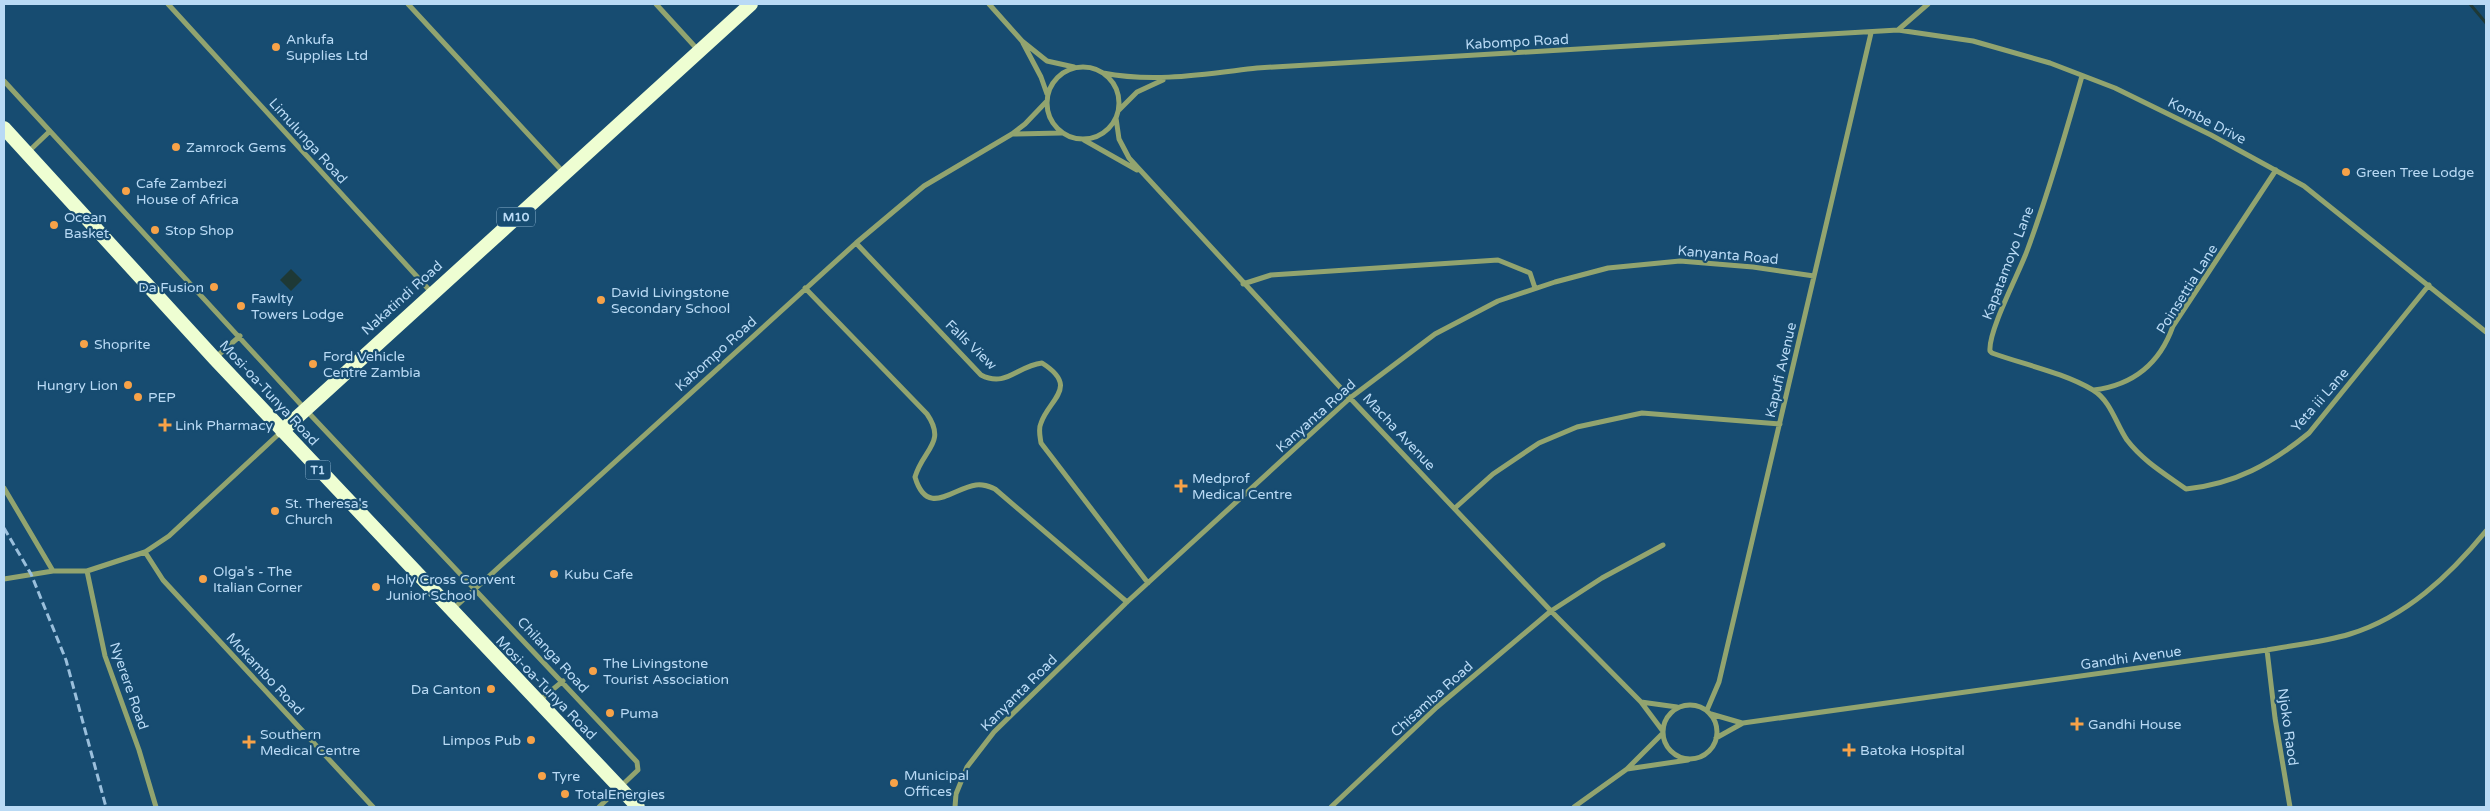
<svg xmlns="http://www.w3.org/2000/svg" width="2490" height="811" font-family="'Varela Round',sans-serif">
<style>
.water{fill:#1e3936}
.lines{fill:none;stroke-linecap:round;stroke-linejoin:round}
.stream{stroke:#1e3936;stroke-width:3}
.minor{stroke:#92a46f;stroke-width:5}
.trunk{stroke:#eefed2;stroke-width:14}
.rail{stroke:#9abfdc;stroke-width:3;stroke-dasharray:8 4;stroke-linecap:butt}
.poi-dot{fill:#f7a248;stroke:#174c71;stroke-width:2}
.labels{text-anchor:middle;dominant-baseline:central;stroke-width:4.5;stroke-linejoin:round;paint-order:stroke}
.shield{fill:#174c71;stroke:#88afcd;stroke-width:1}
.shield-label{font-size:12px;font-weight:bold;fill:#b9daf5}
.poi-label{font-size:14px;fill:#b9daf5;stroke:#174c71;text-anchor:start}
.street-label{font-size:14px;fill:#b9daf5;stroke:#174c71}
</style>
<rect width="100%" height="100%" fill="#174c71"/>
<path class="water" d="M 291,269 L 302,280 L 291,291 L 280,280 Z"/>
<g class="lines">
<path class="stream" d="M 2470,4 L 2486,23"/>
<path class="minor" d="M 168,4 L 432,293
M 408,4 L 564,173
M 656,4 L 698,50
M 989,4 L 1022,41 L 1047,61 L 1074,67
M 1898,30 L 1928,4
M 1023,43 L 1041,77 L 1047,94
M1047 103a36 36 0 1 1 72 0a36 36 0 1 1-72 0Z
M 1103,73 C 1155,83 1205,74 1257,68 L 1898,30 L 1973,41 L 2050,63 L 2115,88 L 2211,135 L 2304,186 L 2486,332
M 2082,76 C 2065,135 2048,194 2027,251 C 2019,273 1988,331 1990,351 L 1992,353 C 2025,365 2062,372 2093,390 C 2111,401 2116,424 2127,440 C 2143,461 2165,474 2186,489 C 2235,484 2271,464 2309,433 L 2429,285
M 4,81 L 305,409 L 637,762 L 638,770 L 599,807
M 1119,110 L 1137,92 L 1163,80
M 1116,118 L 1119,139 L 1129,158 L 1350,398 L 1551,611 L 1641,702 L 1662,730
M 1012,134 L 1061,133
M 1084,140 L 1137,170
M 27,153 L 50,131
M 856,243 L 981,375 C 1006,388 1017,366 1042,363 C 1080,387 1049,399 1041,423 C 1038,429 1040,436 1041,443 L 1148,583
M 1243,284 L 1271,275 L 1498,260 L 1530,273 L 1535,288
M 805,288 L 927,414 C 947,443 923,449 915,477 C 927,518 953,488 976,485 C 983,484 988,486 995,489 L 1127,602
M 215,358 L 240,336
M 2094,390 C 2133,385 2160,363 2173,326 L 2276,170
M 4,488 L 53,571
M 1455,508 L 1493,474 L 1539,443 L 1577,427 L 1642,413 L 1780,424
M 145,552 L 163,580 L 373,807
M 87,571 L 105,656 L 139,750 L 156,807
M 4,579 L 53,571 L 87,571 L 145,552 L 169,536 L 282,431
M 453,609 L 856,243 L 924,186 L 1012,134 L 1025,124 L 1046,102
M 2267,650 L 2275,718 L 2290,807
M 540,700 L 563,681
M 1641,702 L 1677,707
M1663 732a27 27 0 1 1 54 0a27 27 0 1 1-54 0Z
M 1707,710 L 1719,682 L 1871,33
M 1711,714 L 1742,723
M 1716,738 L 1743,723 L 2267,650 C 2294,645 2324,642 2350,634 C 2406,617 2450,575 2486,531
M 1627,769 L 1688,760
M 955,807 L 956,794 L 967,767 L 994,732 L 1127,602 L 1350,398 L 1435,334 L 1498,301 L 1555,282 L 1608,268 L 1680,261 L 1753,267 L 1814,276
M 1331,807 L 1437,707 L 1551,611 L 1602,578 L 1663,545
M 1574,807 L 1627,769 L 1662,734"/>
<path class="trunk" d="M 4,128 L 215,359 L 638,807
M 282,431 L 751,4"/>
<path class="rail" d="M 4,528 L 31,574 L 66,660 L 106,807"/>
</g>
<g class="poi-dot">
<circle cx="276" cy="47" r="5"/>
<circle cx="176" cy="147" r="5"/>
<circle cx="2346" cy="172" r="5"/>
<circle cx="126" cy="191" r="5"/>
<circle cx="54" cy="225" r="5"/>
<circle cx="155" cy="230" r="5"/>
<circle cx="214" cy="287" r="5"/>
<circle cx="601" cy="300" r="5"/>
<circle cx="241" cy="306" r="5"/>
<circle cx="84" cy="344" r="5"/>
<circle cx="313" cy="364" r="5"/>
<circle cx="128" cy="385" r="5"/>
<circle cx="138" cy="397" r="5"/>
<path d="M162.5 417.5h5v5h5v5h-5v5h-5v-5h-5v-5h5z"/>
<path d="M1178.5 478.5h5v5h5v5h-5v5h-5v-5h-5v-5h5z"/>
<circle cx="275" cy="511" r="5"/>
<circle cx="554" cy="574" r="5"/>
<circle cx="203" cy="579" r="5"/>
<circle cx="376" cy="587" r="5"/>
<circle cx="593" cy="671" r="5"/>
<circle cx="491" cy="689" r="5"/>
<circle cx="610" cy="713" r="5"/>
<path d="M2074.5 716.5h5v5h5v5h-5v5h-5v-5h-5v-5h5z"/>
<circle cx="531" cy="740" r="5"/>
<path d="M246.5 734.5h5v5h5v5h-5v5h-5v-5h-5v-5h5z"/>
<path d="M1846.5 742.5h5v5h5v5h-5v5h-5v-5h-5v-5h5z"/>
<circle cx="542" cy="776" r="5"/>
<circle cx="894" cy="783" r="5"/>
<circle cx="565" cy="794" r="5"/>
</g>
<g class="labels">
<g class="shield">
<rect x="497" y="207.5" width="38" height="19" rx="4"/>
<rect x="305.5" y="460.5" width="25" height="19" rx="4"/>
</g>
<g class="shield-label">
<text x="516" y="217">M10</text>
<text x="318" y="470">T1</text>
</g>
<g class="poi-label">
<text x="286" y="39">Ankufa<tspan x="286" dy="16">Supplies Ltd</tspan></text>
<text x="186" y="147">Zamrock Gems</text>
<text x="2356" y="172">Green Tree Lodge</text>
<text x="136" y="183">Cafe Zambezi<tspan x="136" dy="16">House of Africa</tspan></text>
<text x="64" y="217">Ocean<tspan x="64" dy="16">Basket</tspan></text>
<text x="165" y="230">Stop Shop</text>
<text x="204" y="287" text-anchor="end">Da Fusion</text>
<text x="611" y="292">David Livingstone<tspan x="611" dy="16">Secondary School</tspan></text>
<text x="251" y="298">Fawlty<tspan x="251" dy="16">Towers Lodge</tspan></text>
<text x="94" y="344">Shoprite</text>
<text x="323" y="356">Ford Vehicle<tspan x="323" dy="16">Centre Zambia</tspan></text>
<text x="118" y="385" text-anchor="end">Hungry Lion</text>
<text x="148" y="397">PEP</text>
<text x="175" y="425">Link Pharmacy</text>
<text x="1192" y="478">Medprof<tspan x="1192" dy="16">Medical Centre</tspan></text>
<text x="285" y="503">St. Theresa's<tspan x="285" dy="16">Church</tspan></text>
<text x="213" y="571">Olga's - The<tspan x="213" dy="16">Italian Corner</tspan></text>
<text x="564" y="574">Kubu Cafe</text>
<text x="386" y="579">Holy Cross Convent<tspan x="386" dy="16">Junior School</tspan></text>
<text x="603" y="663">The Livingstone<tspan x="603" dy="16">Tourist Association</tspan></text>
<text x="481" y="689" text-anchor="end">Da Canton</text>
<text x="620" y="713">Puma</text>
<text x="2088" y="724">Gandhi House</text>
<text x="260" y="734">Southern<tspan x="260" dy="16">Medical Centre</tspan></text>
<text x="521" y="740" text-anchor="end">Limpos Pub</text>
<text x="1860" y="750">Batoka Hospital</text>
<text x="904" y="775">Municipal<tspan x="904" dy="16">Offices</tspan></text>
<text x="552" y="776">Tyre</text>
<text x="575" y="794">TotalEnergies</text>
</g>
<g class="street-label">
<text transform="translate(1517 42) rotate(-3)">Kabompo Road</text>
<text transform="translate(2207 121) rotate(27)">Kombe Drive</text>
<text transform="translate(308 141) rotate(48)">Limulunga Road</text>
<text transform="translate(1728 255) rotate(5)">Kanyanta Road</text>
<text transform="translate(2008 263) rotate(-69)">Kapatamoyo Lane</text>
<text transform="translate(2187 289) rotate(-58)">Poinsettia Lane</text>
<text transform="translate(402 298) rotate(-42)">Nakatindi Road</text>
<text transform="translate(971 345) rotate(44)">Falls View</text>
<text transform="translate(716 354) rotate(-42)">Kabompo Road</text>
<text transform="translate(1781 370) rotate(-77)">Kapufi Avenue</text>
<text transform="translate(269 393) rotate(47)">Mosi-oa-Tunya Road</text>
<text transform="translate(2320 400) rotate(-49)">Yeta iii Lane</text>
<text transform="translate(1316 416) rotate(-42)">Kanyanta Road</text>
<text transform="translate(1399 432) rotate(47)">Macha Avenue</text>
<text transform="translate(553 655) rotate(47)">Chilanga Road</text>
<text transform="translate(2131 658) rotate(-8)">Gandhi Avenue</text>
<text transform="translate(265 674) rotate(47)">Mokambo Road</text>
<text transform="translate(129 686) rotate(71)">Nyerere Road</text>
<text transform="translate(546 688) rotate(46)">Mosi-oa-Tunya Road</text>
<text transform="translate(1019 693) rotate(-45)">Kanyanta Road</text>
<text transform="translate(1432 699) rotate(-42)">Chisamba Road</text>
<text transform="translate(2288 727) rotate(82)">Njoko Raod</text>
</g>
</g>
<rect width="2490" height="811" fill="none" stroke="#b9daf5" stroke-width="10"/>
</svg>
